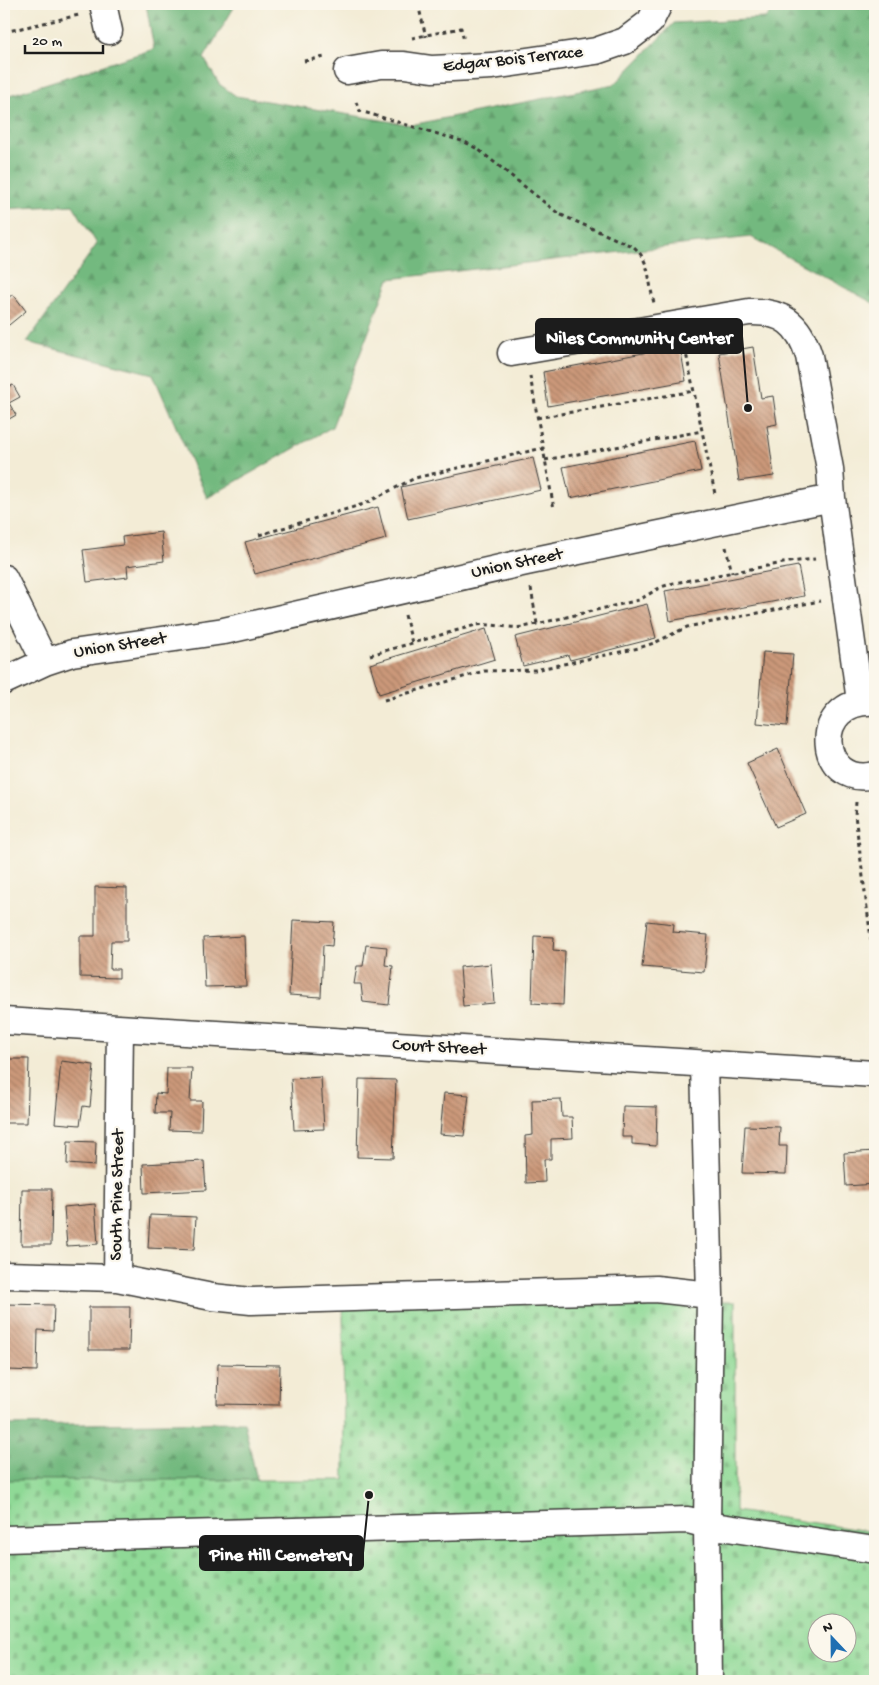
<svg xmlns="http://www.w3.org/2000/svg" width="879" height="1685" font-family="'Gochi Hand',sans-serif">
<style>
.forest{fill:url(#forest-firs);stroke:#486a4e}
.cemetery{fill:url(#cemetery-stones);stroke:#567a59;fill-rule:evenodd}
.building{fill:url(#building-back-hatch)}
.lines{fill:none;stroke-linecap:round;stroke-linejoin:round}
.minor-casing{stroke:#3c3b38;stroke-width:29}
.path{stroke:#3c3b38;stroke-width:3;stroke-dasharray:4 4;stroke-linecap:butt}
.minor{stroke:#fff;stroke-width:26}
.labels{text-anchor:middle;dominant-baseline:central;stroke-width:4.5;stroke-linejoin:round;paint-order:stroke}
.street-label{font-size:18px;fill:#1c1c1c;stroke:#fbf7ec}
.leader{fill:none;stroke:#1c1c1c;stroke-width:2}
.callout-dot{fill:#1c1c1c;stroke:#fbf7ec;stroke-width:2}
.callout{fill:#1c1c1c;stroke:#1c1c1c;stroke-width:2}
.callout-label{font-size:19px;text-anchor:middle;font-weight:bold;fill:#fff}
</style>
<defs>
<pattern id="forest-firs" width="22" height="20" patternUnits="userSpaceOnUse" patternTransform="scale(1.25)"><rect width="22" height="20" fill="#73b97f"/><path d="M5 1l3.5 6h-7zM16 11l3.5 6h-7z" fill="#639e6d"/></pattern>
<pattern id="cemetery-stones" width="16" height="16" patternUnits="userSpaceOnUse" patternTransform="scale(1.25)"><rect width="16" height="16" fill="#8fd996"/><path d="M2 7V4a2 2 0 0 1 4 0v3zM10 15v-3a2 2 0 0 1 4 0v3z" fill="#7bba81"/></pattern>
<pattern id="building-back-hatch" width="6" height="6" patternUnits="userSpaceOnUse" patternTransform="scale(1.25)"><rect width="6" height="6" fill="#cc997a"/><path d="M-1 5l2 2M0 0l6 6M5-1l2 2" fill="none" stroke="#a57c63"/></pattern>
</defs>
<rect width="100%" height="100%" fill="#fbf7ec"/>
<filter id="ink" filterUnits="userSpaceOnUse"><feTurbulence type="fractalNoise" baseFrequency=".02" numOctaves="2"/><feDisplacementMap in="SourceGraphic" scale="10" xChannelSelector="R" yChannelSelector="G"/><feConvolveMatrix kernelMatrix="1 2 1 2 8 2 1 2 1" color-interpolation-filters="sRGB"/></filter>
<filter id="wash" filterUnits="userSpaceOnUse"><feTurbulence type="fractalNoise" baseFrequency=".0096" numOctaves="4" result="noise"/><feDisplacementMap in="SourceGraphic" scale="20" xChannelSelector="R" yChannelSelector="G"/><feGaussianBlur stdDeviation="1.12" result="paint"/><feColorMatrix in="noise" values="0 0 0 0 0 0 0 0 0 0 0 0 0 0 0 0 0 1.4 0 .05"/><feComposite in="paint" operator="in"/></filter>
<g filter="url(#wash)">
<rect width="100%" height="100%" fill="#f3ecd6"/>
<path class="forest" d="M 146,4 L 236,4 L 204,58 L 219,84 L 236,96 L 411,125 L 615,84 L 674,23 L 765,18 L 782,4 L 875,4 L 875,304 L 751,237 L 389,279 L 332,427 L 207,498 L 153,374 L 27,342 L 97,244 L 73,205 L 4,209 L 4,97 L 154,49 Z
M 244,1422 L 257,1480 L 4,1480 L 4,1425 Z"/>
<path class="cemetery" d="M 343,1301 L 735,1302 L 735,1511 L 875,1532 L 875,1681 L 4,1681 L 4,1480 L 344,1480 ZM 816,1622 L 846,1622 L 846,1652 L 816,1652 Z"/>
<g id="blocks">
<path class="building" d="M 13,294 L 26,311 L 4,329 L 4,301 Z
M 680,346 L 686,381 L 548,406 L 543,372 Z
M 753,347 L 761,398 L 773,396 L 777,424 L 767,426 L 774,476 L 739,481 L 719,353 Z
M 13,385 L 20,397 L 9,403 L 16,415 L 4,422 L 4,389 Z
M 695,441 L 701,471 L 570,498 L 563,467 Z
M 533,458 L 541,490 L 408,519 L 401,487 Z
M 378,507 L 386,539 L 255,574 L 245,542 Z
M 161,532 L 164,561 L 127,566 L 128,577 L 87,582 L 83,550 L 123,545 L 122,537 Z
M 798,566 L 804,596 L 670,621 L 665,591 Z
M 647,604 L 656,638 L 570,660 L 568,655 L 523,666 L 515,637 Z
M 486,629 L 495,659 L 379,694 L 370,664 Z
M 763,652 L 793,654 L 787,726 L 757,723 Z
M 778,749 L 806,814 L 776,827 L 747,763 Z
M 95,887 L 127,888 L 127,941 L 111,941 L 110,969 L 119,969 L 119,978 L 80,977 L 80,936 L 95,936 Z
M 293,920 L 334,922 L 332,946 L 323,945 L 321,997 L 289,995 Z
M 647,921 L 674,924 L 673,932 L 708,935 L 704,972 L 642,967 Z
M 244,936 L 246,986 L 205,987 L 203,938 Z
M 534,936 L 554,937 L 553,950 L 565,951 L 563,1005 L 532,1003 Z
M 366,945 L 387,947 L 385,965 L 393,966 L 389,1005 L 363,1002 L 361,984 L 354,984 L 357,966 L 363,966 Z
M 491,964 L 494,1003 L 463,1006 L 460,967 Z
M 4,1059 L 29,1059 L 27,1123 L 4,1123 Z
M 61,1061 L 94,1065 L 90,1107 L 83,1106 L 80,1125 L 55,1123 Z
M 167,1068 L 192,1068 L 190,1101 L 202,1101 L 201,1131 L 169,1130 L 170,1113 L 155,1113 L 156,1093 L 166,1094 Z
M 321,1077 L 324,1129 L 294,1130 L 291,1079 Z
M 359,1079 L 396,1080 L 393,1158 L 357,1157 Z
M 444,1093 L 469,1095 L 464,1136 L 440,1134 Z
M 561,1099 L 562,1117 L 572,1117 L 573,1138 L 551,1139 L 551,1159 L 544,1159 L 545,1182 L 526,1183 L 525,1136 L 533,1135 L 532,1100 Z
M 623,1106 L 657,1107 L 656,1146 L 632,1144 L 632,1137 L 622,1137 Z
M 745,1126 L 780,1127 L 779,1146 L 787,1146 L 786,1174 L 742,1173 Z
M 68,1141 L 96,1142 L 95,1166 L 67,1164 Z
M 875,1151 L 875,1184 L 846,1186 L 844,1153 Z
M 204,1161 L 206,1190 L 144,1193 L 143,1164 Z
M 22,1189 L 52,1189 L 51,1245 L 21,1245 Z
M 95,1204 L 98,1244 L 67,1246 L 64,1207 Z
M 150,1215 L 196,1217 L 194,1250 L 148,1248 Z
M 4,1304 L 54,1305 L 53,1331 L 38,1330 L 37,1371 L 8,1370 L 9,1340 L 4,1340 Z
M 89,1307 L 130,1307 L 129,1350 L 89,1350 Z
M 218,1364 L 280,1365 L 279,1405 L 217,1404 Z"/>
</g>
</g>
<g filter="url(#ink)">
<use href="#blocks" fill-opacity="0" stroke="#3c3b38" stroke-width="1"/>
<g class="lines">
<defs>
<path id="minor" d="M 103,4 L 109,31
M 347,71 L 381,65 L 404,65 L 432,69 L 492,66 L 596,51 L 625,41 L 650,22 L 659,4
M 511,353 L 749,312 C 782,311 799,323 809,356 L 830,469 L 832,498
M 4,578 L 45,662
M 4,681 L 45,662 L 72,653 L 224,631 L 526,562 L 832,498 L 860,701
M 875,702 C 809,698 817,789 875,775
M 4,1021 L 875,1074
M 4,1275 L 117,1278 L 212,1297 L 251,1301 L 656,1289 L 710,1295 L 704,1065
M 117,1278 L 120,1029
M 4,1539 L 688,1520 L 707,1525 L 710,1295
M 709,1681 L 707,1525 L 875,1550"/>
</defs>
<use href="#minor" class="minor-casing"/>
<path class="path" d="M 418,4 L 426,37
M 4,32 L 79,15
M 412,38 L 461,28 L 464,41
M 304,61 L 325,57
M 356,102 L 360,111 L 465,142 L 479,150 L 559,214 L 634,247 C 651,262 648,282 654,303
M 685,348 L 715,494
M 530,376 L 554,509
M 537,418 L 694,391
M 545,460 L 702,431
M 259,535 L 364,504 L 415,478 L 543,448
M 726,547 L 732,573
M 531,588 L 537,624
M 405,615 L 412,643
M 370,655 L 476,625 C 492,623 508,629 524,627 L 639,600 L 661,587 L 674,583 L 789,562 L 815,559
M 384,700 L 484,671 L 535,670 L 639,648 L 654,643 L 687,627 L 820,601
M 856,802 L 855,815 L 875,970"/>
<use href="#minor" class="minor"/>
</g>
</g>
<g class="labels">
<g class="street-label">
<text transform="translate(513 60) rotate(-6)">Edgar Bois Terrace</text>
<text transform="translate(517 564) rotate(-12)">Union Street</text>
<text transform="translate(120 646) rotate(-9)">Union Street</text>
<text transform="translate(439 1048) rotate(3)">Court Street</text>
<text transform="translate(118 1195) rotate(-89)">South Pine Street</text>
</g>
</g>
<path class="leader" d="M748 408L742 336M369 1495L363 1553"/>
<g class="callout-dot">
<circle cx="748" cy="408" r="5"/>
<circle cx="369" cy="1495" r="5"/>
</g>
<g class="callout">
<rect x="536" y="319" width="206" height="34" rx="5"/>
<rect x="200" y="1536" width="163" height="34" rx="5"/>
</g>
<g class="callout-label">
<text x="639" y="343">Niles Community Center</text>
<text x="281" y="1560">Pine Hill Cemetery</text>
</g>
<rect width="879" height="1685" fill="none" stroke="#fbf7ec" stroke-width="20"/>
<g transform="translate(832 1638) rotate(338)"><circle r="24" fill="#fbf7ec" stroke="#a29f99"/>
<path d="M0-4L9 19L0 12L-9 19Z" fill="#1f6fb2"/>
<text y="-8" font-size="14" font-weight="bold" text-anchor="middle" fill="#1c1c1c">N</text>
</g>
<path d="M25 45v8h78v-8" fill="none" stroke="#1c1c1c" stroke-width="2.5"/>
<text x="32" y="45" font-size="15" fill="#1c1c1c" stroke="#fbf7ec" stroke-width="4" paint-order="stroke">20 m</text>
</svg>
